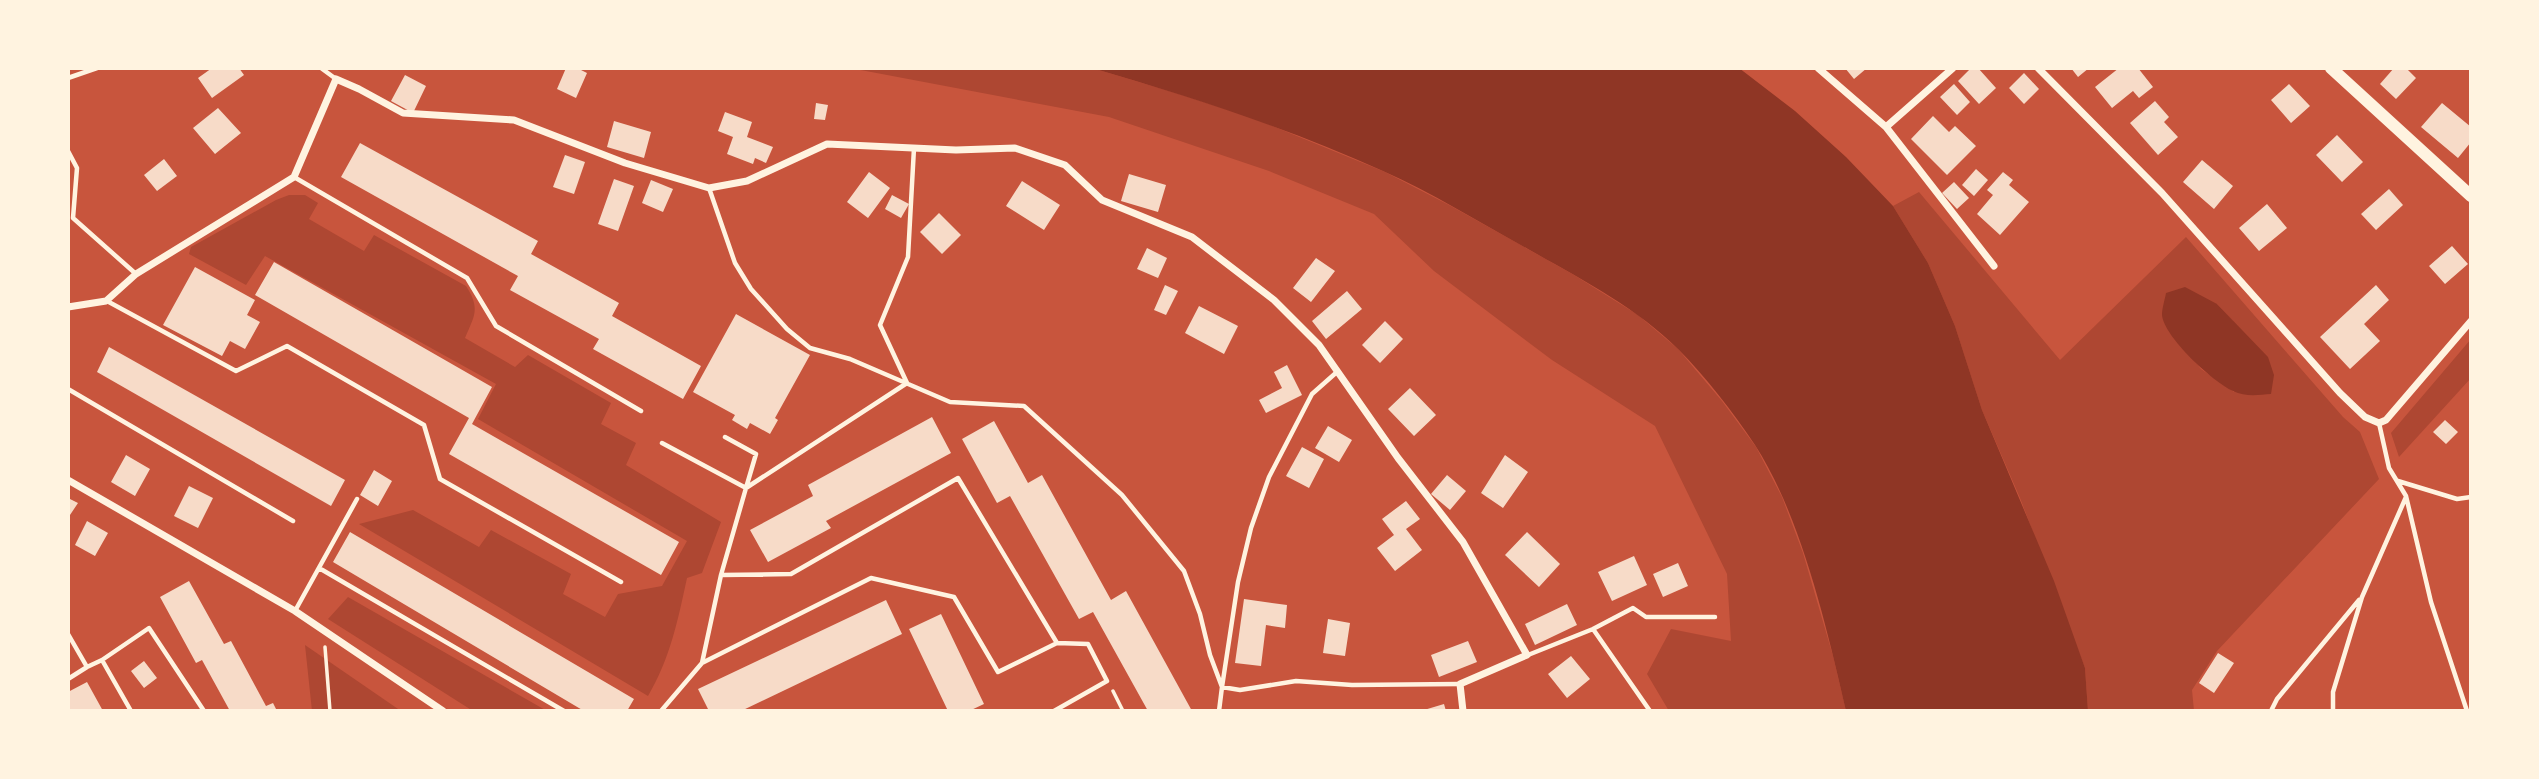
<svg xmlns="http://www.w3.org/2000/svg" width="2539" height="779" font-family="Mulish,sans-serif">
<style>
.green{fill:#ae4732;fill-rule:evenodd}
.water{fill:#8f3625}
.building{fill:#f7dbc8}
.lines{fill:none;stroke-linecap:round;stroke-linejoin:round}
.path{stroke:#fff3e0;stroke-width:3.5}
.service{stroke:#fff3e0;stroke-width:4.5}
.minor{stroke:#fff3e0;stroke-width:7}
.secondary{stroke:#fff3e0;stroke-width:12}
</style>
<rect width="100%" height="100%" fill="#c8553d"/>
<path class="green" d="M 850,68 L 1092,68 L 1182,95 L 1253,118 L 1385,172 L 1449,205 L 1574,275 L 1638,315 L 1678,349 L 1722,401 L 1756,447 L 1782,497 L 1803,553 L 1833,656 L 1846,711 L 1669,711 L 1647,674 L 1671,629 L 1731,641 L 1727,574 L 1655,426 L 1552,360 L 1434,271 L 1374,214 L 1269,171 L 1109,117 Z
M 1919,192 L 2060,360 L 2186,237 L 2343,417 L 2360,432 L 2379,479 L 2217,651 L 2192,690 L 2194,711 L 2088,711 L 2085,668 L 2020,498 L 1982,410 L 1955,326 L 1928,263 L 1893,206 ZM 2217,304 L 2233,321 L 2234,392 L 2201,369 L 2172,334 Z
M 289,195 L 305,195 L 318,203 L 309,219 L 364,251 L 374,235 L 466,286 C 481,309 474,316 465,338 L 515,367 L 528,355 L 611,403 L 601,424 L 636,443 L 626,465 L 721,522 L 702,573 L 687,578 C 678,620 670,659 648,696 L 359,524 L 413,510 L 479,547 L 491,530 L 571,574 L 563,594 L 605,617 L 618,594 L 662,586 L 687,541 L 478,419 L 496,384 L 265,256 L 246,285 L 189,254 L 191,247 L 276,200 Z
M 2471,339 L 2471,378 L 2399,457 L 2391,433 Z
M 348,597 L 547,711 L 473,711 L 328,619 Z
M 305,645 L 401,711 L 312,711 Z"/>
<path class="water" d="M 1092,68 L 1739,68 L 1795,111 L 1846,157 L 1893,206 L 1928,263 L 1955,326 L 1982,410 L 2054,581 L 2085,668 L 2088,711 L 1846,711 C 1827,628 1801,516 1755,445 C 1733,412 1706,377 1678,349 C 1636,307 1579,278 1528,249 C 1480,223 1433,193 1383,171 C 1288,128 1191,97 1092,68 Z
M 2185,287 L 2217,304 L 2268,357 L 2274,375 L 2271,394 C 2258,395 2245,397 2233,391 C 2213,382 2164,337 2162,315 C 2162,308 2165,299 2166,293 Z"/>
<path class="building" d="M 212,68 L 239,68 L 244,75 L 212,98 L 198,78 Z
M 566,68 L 577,68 L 587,73 L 576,98 L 557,89 Z
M 1845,68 L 1867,68 L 1854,79 Z
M 1971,68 L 1978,68 L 1996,88 L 1979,104 L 1958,81 Z
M 2071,68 L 2089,68 L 2078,77 Z
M 2119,68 L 2138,68 L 2153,87 L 2139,98 L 2133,91 L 2112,108 L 2095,87 Z
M 2394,68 L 2406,68 L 2416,78 L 2396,99 L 2380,84 Z
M 2024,73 L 2039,89 L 2024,104 L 2009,88 Z
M 405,75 L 426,86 L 413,113 L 391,101 Z
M 1954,84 L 1970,102 L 1957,115 L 1940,97 Z
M 2289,84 L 2310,106 L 2291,123 L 2271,100 Z
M 2155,101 L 2169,117 L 2164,122 L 2178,137 L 2158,155 L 2130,123 Z
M 816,103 L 828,105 L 825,120 L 814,119 Z
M 2442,103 L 2471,127 L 2471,142 L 2458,158 L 2421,127 Z
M 218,108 L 241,133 L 215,154 L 193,128 Z
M 725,112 L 752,122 L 747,137 L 773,147 L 766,163 L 755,158 L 753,164 L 727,154 L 733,137 L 718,131 Z
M 1933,116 L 1949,132 L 1955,126 L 1976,146 L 1947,175 L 1911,139 Z
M 614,121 L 651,132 L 644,158 L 607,147 Z
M 2337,135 L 2363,162 L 2342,182 L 2316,155 Z
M 360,143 L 538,241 L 531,254 L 619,303 L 612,316 L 701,366 L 683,399 L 593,349 L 599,339 L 510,290 L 518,276 L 341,177 Z
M 565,155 L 585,162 L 574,194 L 553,187 Z
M 164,159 L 177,176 L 157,191 L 144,175 Z
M 2202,160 L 2233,186 L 2214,209 L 2183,182 Z
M 1976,169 L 1988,180 L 1974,196 L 1962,185 Z
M 869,172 L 890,188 L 868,218 L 847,202 Z
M 2003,172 L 2013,180 L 2009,185 L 2029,202 L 2000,235 L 1977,214 L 1993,195 L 1987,190 Z
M 1129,174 L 1166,185 L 1158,212 L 1121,201 Z
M 614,179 L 634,186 L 618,231 L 598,224 Z
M 651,180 L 673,189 L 663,212 L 642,203 Z
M 1022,181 L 1060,205 L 1044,230 L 1006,206 Z
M 1954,182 L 1969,198 L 1957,209 L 1942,193 Z
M 2389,189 L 2403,205 L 2376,230 L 2361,214 Z
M 892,195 L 909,204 L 901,218 L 885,209 Z
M 2267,204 L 2287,228 L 2259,251 L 2239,228 Z
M 939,213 L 961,235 L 942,254 L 920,232 Z
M 2452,246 L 2468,264 L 2445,284 L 2429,266 Z
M 1147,248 L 1167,258 L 1158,278 L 1137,269 Z
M 1316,258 L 1335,271 L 1311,302 L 1293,288 Z
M 274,262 L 492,387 L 472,424 L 679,542 L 661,575 L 449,454 L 469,418 L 255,295 Z
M 195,267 L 255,300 L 247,315 L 260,322 L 245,349 L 230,341 L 222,356 L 163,325 Z
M 1165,285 L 1178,291 L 1166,315 L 1154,310 Z
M 2376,285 L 2389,300 L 2364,324 L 2380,341 L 2350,369 L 2320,337 Z
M 1347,291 L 1362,309 L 1326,339 L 1312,321 Z
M 1199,306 L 1238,326 L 1224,354 L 1185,333 Z
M 736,314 L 810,355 L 775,418 L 778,420 L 770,434 L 750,423 L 747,429 L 732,420 L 735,415 L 693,392 Z
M 1385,321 L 1403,339 L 1380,363 L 1362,345 Z
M 109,347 L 345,480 L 331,506 L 97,372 Z
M 1287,365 L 1302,395 L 1266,413 L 1259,400 L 1282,388 L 1274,372 Z
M 1410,388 L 1436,415 L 1414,436 L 1388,409 Z
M 932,417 L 951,453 L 826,521 L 831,528 L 768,562 L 750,530 L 813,496 L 808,485 Z
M 2445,420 L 2458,432 L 2446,444 L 2433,432 Z
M 994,421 L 1028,483 L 1042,475 L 1111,600 L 1126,591 L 1192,711 L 1148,711 L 1093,612 L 1079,619 L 1010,496 L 997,503 L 962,439 Z
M 1328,426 L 1352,440 L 1339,462 L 1315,448 Z
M 1302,447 L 1324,459 L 1309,488 L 1286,476 Z
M 126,455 L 150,469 L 135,496 L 111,482 Z
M 1505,455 L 1528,472 L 1503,508 L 1481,493 Z
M 374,470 L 392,481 L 378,506 L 360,495 Z
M 1447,475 L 1466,491 L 1450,510 L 1431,494 Z
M 189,486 L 213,498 L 198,528 L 174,516 Z
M 68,498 L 78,503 L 68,518 Z
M 1406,501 L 1420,519 L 1406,529 L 1422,550 L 1395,571 L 1377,548 L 1394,535 L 1382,519 Z
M 87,521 L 108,533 L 95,556 L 75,545 Z
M 350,532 L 634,699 L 627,711 L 584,711 L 333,562 Z
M 1527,532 L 1560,564 L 1539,587 L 1505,555 Z
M 1634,556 L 1647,585 L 1612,601 L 1598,572 Z
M 1678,563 L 1688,586 L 1663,597 L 1653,574 Z
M 189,581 L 224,644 L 231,641 L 266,706 L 273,703 L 277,711 L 230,711 L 202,660 L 196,663 L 160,597 Z
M 1244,599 L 1287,605 L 1285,628 L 1266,625 L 1261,666 L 1235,663 Z
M 886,600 L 902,634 L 741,711 L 709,711 L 698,689 Z
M 1567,604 L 1577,625 L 1535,645 L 1525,624 Z
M 941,614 L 984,704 L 969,711 L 948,711 L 909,629 Z
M 1328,619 L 1350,623 L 1345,656 L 1323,653 Z
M 1468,641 L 1477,662 L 1439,677 L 1431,655 Z
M 2218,653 L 2234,663 L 2214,693 L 2199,683 Z
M 1571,656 L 1590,679 L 1567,698 L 1548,674 Z
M 144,661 L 157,678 L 144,688 L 131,671 Z
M 87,682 L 103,711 L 68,711 L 68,692 Z
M 1444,704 L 1446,711 L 1424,711 L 1424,710 Z"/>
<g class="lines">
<path class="path" d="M 325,647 L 330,711
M 1113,691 L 1123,711"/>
<path class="service" d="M 321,68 L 336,79
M 68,78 L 97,68
M 68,151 L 77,168 L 73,218 L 136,274
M 294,177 L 467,278 L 496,326 L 641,411
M 709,188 L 735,263 L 751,289 L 787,329 L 810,348 L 850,359 L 950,402 L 1024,406 L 1122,495 L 1184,571 L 1200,614 L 1210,655 L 1222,687 L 1219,711
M 107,301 L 236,371 L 287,346 L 424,425 L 440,479 L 621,582
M 1338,371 L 1312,394 L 1269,477 L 1251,528 L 1238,582 L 1222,687 L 1240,690 L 1296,681 L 1352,685 L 1460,684
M 68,389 L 293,521
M 2379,423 L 2389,468 L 2406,496 L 2431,602 L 2467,711
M 662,443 L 746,488 L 756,454 L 725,437
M 2398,481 L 2457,499 L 2471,497
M 319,568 L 564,711
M 721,575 L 746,488 L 907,383 L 880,325 L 908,257 L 914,148
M 295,611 L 357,499
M 1593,629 L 1650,711
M 68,634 L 87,667 L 68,679
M 1528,655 L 1593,629 L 1633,608 L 1646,617 L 1715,617
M 102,660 L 131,711
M 87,667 L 102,660 L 149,628 L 204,711
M 661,711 L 702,663 L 871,578 L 954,597 L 998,672 L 1057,643 L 958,478 L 791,574 L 721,575 L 702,663
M 1054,711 L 1107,681 L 1088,644 L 1057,643
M 2271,711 L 2277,699 L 2359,600
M 2333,711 L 2333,692 L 2362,597 L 2406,497"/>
<path class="minor" d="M 1818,68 L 1886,127 L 1994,266
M 2038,68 L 2162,193 L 2340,393 L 2365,417 L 2379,423 L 2386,420 L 2471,321
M 1886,127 L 1953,68
M 68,307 L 106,301 L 136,274 L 294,177 L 336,79 L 359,89 L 403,113 L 514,120 L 625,163 L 709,188 L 747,181 L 827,144 L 956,150 L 1015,148 L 1065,165 L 1102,200 L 1192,237 L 1274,300 L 1319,345 L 1398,458 L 1463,542 L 1527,655 L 1460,684 L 1463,711
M 68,480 L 295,611 L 443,711"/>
<path class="secondary" d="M 2331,68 L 2471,196"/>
</g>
<rect width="2539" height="779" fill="none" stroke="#fff3e0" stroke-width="140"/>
</svg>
